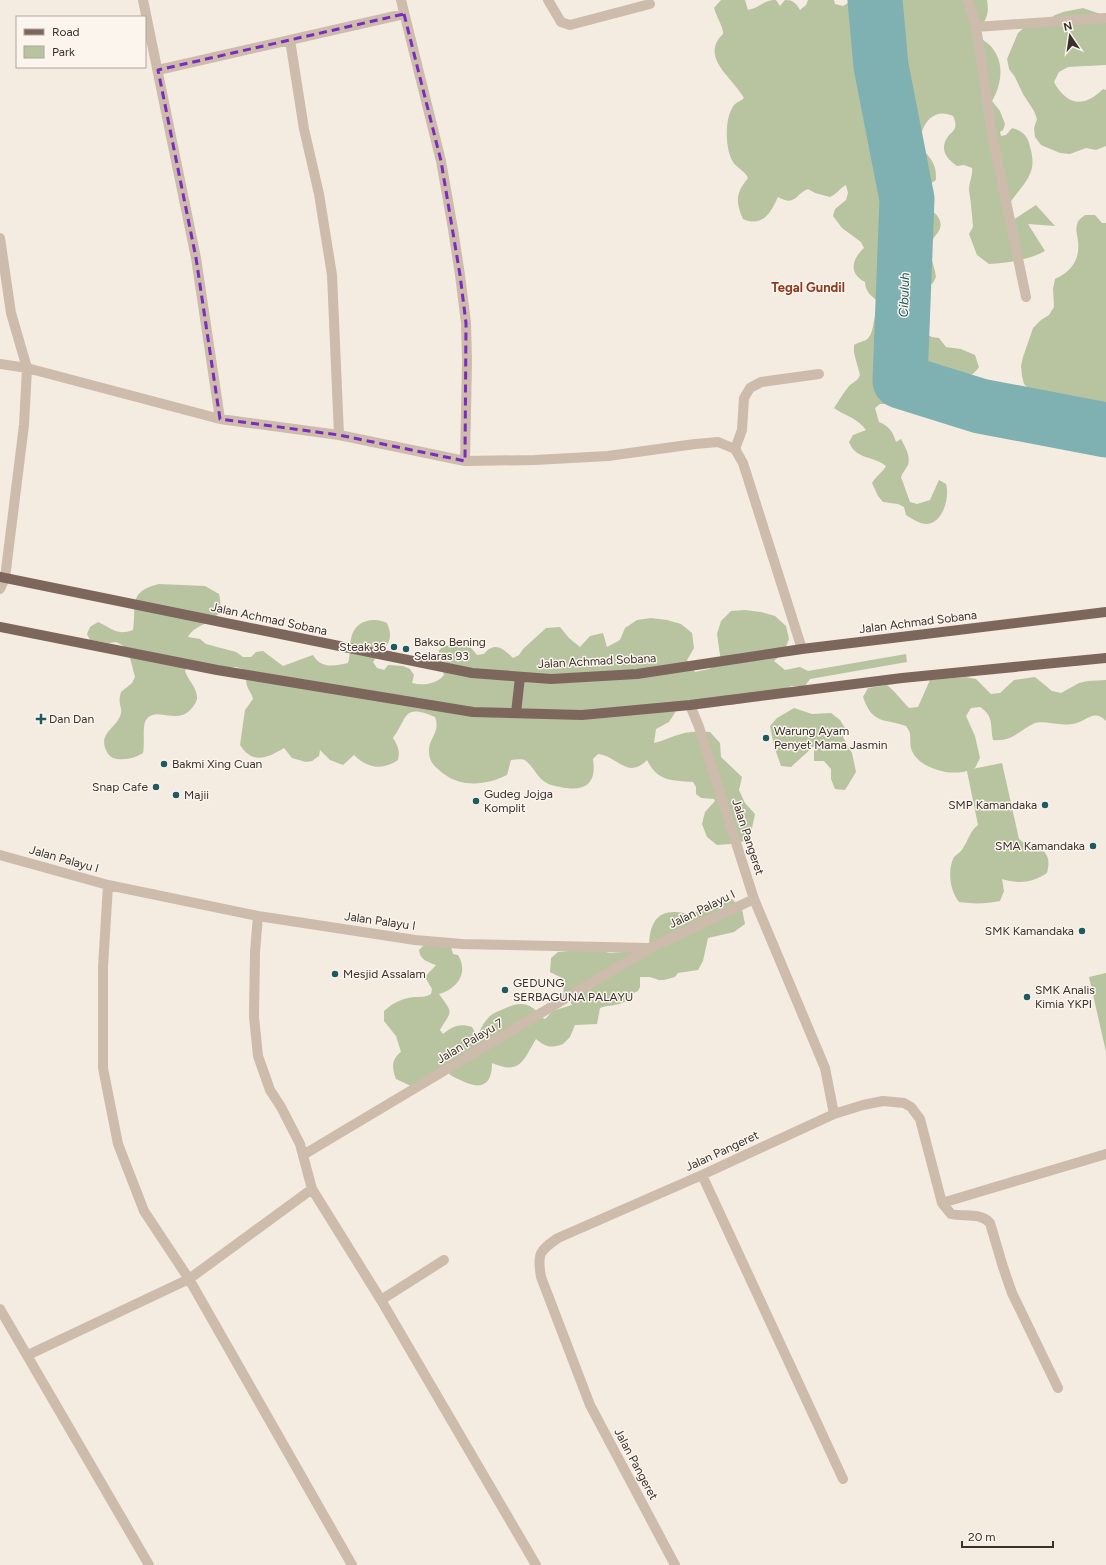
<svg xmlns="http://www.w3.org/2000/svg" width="1106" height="1565" font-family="Figtree,sans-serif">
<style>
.green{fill:#b8c4a0}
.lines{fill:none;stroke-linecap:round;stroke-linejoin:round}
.river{stroke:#7fb0b2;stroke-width:55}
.lane{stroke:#cdbbac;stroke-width:10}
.street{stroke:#cdbbac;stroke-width:10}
.primary{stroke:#7d675c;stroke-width:10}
.marked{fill:none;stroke:#7b2cbf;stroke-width:3;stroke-dasharray:8 5;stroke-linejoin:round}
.poi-dot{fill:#1f5a5e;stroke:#fbf5ee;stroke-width:1.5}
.labels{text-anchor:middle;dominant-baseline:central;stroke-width:3;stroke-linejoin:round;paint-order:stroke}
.street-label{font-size:12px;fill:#3b302b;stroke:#fbf5ee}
.poi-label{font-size:12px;fill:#3b302b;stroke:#fbf5ee;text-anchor:start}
.neighbourhood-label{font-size:13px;font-weight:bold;fill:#8c3b22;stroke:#fbf5ee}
.water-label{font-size:13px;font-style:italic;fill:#1f5a5e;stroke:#fbf5ee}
</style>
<rect width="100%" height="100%" fill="#f4ebe1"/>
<path class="green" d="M 721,0 L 745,0 L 748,10 C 761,8 762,0 776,0 L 780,6 L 785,0 C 793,0 796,3 800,10 L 806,5 L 808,0 L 834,0 L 835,4 L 843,6 L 853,0 L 987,0 C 990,16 985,21 976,34 C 981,39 989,43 993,49 C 1005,65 1001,85 992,101 L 1000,111 L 1005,124 L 1003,130 L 1000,132 L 1001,136 L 1006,135 L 1012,128 C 1023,131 1028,136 1030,147 C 1036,167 1031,176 1018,192 C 1013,198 1008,205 1004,212 L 1013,220 L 1036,205 L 1055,226 L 1028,224 L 1045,251 C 1028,260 1008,263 989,264 L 977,255 L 969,234 L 973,227 C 972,215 971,202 969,190 C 969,182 973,176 972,168 L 964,165 L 957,166 C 945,158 939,148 949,135 C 951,133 954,131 955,128 C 956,123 955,120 953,116 C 946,113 939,112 932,117 C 923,123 918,138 923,149 C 927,155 933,160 935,168 C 936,172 936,176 936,180 L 924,188 L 919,195 C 923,209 937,210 940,221 C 943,231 934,235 931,243 C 928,255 935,266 936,277 L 933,283 L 920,292 C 924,306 936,315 925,328 L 926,334 L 932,337 L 939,338 L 946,347 L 961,349 L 975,355 L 979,367 C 974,375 963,382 953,379 C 948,377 944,373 939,373 C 934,373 905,380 900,383 C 897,385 894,388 891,391 L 890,398 L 887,404 L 880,404 L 875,408 L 879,422 C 889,426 893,432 896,442 L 901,439 C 905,447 911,456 908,465 C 906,469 903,472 901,477 L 910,502 L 917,504 L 930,500 L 939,480 L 946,484 C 950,497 943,523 927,524 C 920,524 912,519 906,515 L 904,507 L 898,504 L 883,502 L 878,496 L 872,483 C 876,476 882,473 886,466 C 872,455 856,460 849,442 L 853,435 L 866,430 C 858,418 845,416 834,408 C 839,401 843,393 849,386 C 854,381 857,382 860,375 L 854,353 L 854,345 C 859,342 861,342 866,340 C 874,335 873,320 876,312 L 882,309 L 881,303 C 873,298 865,292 865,282 C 848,273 852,259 864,248 L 861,242 L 842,228 L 833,216 L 835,209 L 846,200 L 848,193 L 846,185 C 840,188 837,194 830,197 L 815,193 L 808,189 C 795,194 796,207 778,197 C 771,212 763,228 743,219 C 735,201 736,193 748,178 C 746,172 737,168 733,162 C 725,149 724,118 734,105 C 737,102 741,101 744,98 C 733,78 699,57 723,34 C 724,28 716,16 714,8 Z
M 1083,8 L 1106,16 L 1106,65 L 1068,67 L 1059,72 L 1054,82 C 1067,106 1084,108 1103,89 L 1106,90 L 1106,146 L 1096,150 L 1086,148 L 1070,154 L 1060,153 L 1041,145 L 1035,137 L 1034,128 L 1037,119 L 1034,111 L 1023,94 L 1015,77 L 1009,69 L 1007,59 L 1018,33 L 1027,25 L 1047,21 L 1055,15 L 1063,12 Z
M 1085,215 L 1095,215 L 1102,223 L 1106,223 L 1106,425 L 1070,432 L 1063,426 L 1054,408 L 1047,402 L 1038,398 L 1024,384 L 1022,376 L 1021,366 L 1023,357 L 1033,328 L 1041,320 L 1049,315 L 1054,307 L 1053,289 L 1055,279 C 1072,271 1080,260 1078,241 C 1077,234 1075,228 1078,222 C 1079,219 1083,217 1085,215 Z
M 159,584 L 205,586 L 219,594 C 227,627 197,619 188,637 L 200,639 L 206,644 L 236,652 L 243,657 L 251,657 L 256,652 L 263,651 L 283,666 L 313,655 C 321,669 334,666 348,663 C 351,654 349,643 352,635 C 357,620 374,617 387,623 C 396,644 383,647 373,662 L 377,668 L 384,670 L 388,665 L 403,666 L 410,669 L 414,675 L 412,683 C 423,686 437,684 444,675 L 439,657 L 439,650 L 444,646 L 467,643 L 477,655 L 484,654 C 494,641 503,648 513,658 L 519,655 L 523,649 L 546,628 L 560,627 L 569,638 L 580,647 L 590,636 L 603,633 L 607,647 L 620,640 L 625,628 L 637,620 L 651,618 L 667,620 L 681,624 L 692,633 L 694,648 L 687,660 L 695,672 L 709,669 L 721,662 L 717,634 L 721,621 L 731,611 L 745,610 L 761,612 L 775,616 L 786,626 L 789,639 L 784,652 L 774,661 L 785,670 L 800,667 L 808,671 L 906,654 L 907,662 L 810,679 L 805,686 L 792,686 L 744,703 L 730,705 L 717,704 L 676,711 L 669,722 L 656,729 L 654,743 C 664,741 672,736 681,734 C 691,731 700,732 710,732 L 720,743 L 721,757 L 742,777 L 739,790 L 745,803 L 755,814 L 752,828 L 745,841 L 731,844 L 717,845 L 707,837 L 702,824 L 705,812 L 715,801 L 714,799 L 701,798 L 696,794 L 696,787 L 693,782 C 671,780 658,782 647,760 C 627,780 618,756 598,754 L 593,759 C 597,785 584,792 560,787 C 555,786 549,785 545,782 C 537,777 533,766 526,761 C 522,758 516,760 511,760 L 507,775 C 485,786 458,788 439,770 C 433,765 429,760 429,752 C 428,738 441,733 435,717 C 402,703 408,718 393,738 C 398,746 400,750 398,760 C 382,771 367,768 354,755 L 343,765 L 330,760 L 320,750 L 319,756 L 312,761 L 306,762 L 292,758 L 284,748 C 267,758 253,765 240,745 L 245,710 L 253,699 C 252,694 249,691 247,686 C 246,680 246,675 243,669 L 236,667 L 218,669 L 188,665 L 185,671 C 188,680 198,689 197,699 C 196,703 193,707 191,709 C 176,726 156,705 146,720 C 142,726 145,744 143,753 C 135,758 127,760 117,759 C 111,758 108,755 106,750 C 98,732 118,728 121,713 C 122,709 120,707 120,704 C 119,700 120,696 121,692 L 132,683 L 135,677 L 128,650 L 122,645 L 116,642 L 109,643 L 90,640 L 87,634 L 90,627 L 98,622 C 112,628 116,636 133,630 C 137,605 127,592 159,584 Z
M 966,677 L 976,679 L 991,694 L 1000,693 L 1014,680 L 1035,677 L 1052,691 L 1061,693 L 1079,683 L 1088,681 L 1106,680 L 1106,721 C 1094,708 1086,722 1073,724 C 1062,726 1042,720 1035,723 C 1019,730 1013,742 993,740 C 990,725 994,716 980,707 L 971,708 L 966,716 L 975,736 L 980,758 L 975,768 L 972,769 L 1002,763 L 1019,839 L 1029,847 L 1039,846 C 1049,856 1050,860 1047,873 C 1032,883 1019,884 1002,879 L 1004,891 L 1000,901 C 986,904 973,904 959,902 C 950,890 947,871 954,857 C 957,854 961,852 963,848 C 969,839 970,831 978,825 L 967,771 C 950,776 922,769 913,753 C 909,746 911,741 910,734 C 910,731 907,728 906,726 C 883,718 873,725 863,697 L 868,688 L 887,685 C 896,692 901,700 909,708 L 918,707 L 930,680 Z
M 794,708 L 812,714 L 831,713 L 840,720 L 845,728 L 843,737 L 852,753 L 856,772 L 845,790 L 835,789 L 831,779 L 831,769 L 824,761 L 814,761 L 814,746 L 791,767 L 781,766 L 774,746 L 770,726 L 777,718 Z
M 732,899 L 742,909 L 745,924 L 734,932 L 708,938 L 703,961 L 698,970 L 678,973 L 675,977 L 664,980 L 659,980 L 650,977 L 640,977 L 640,987 L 638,991 C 631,993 631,998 626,1001 C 619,1006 608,1005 600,1008 L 597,1024 L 575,1025 L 570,1037 L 563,1044 C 558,1046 551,1048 545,1045 C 542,1044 539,1041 536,1039 C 523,1061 520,1075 492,1063 C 492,1081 485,1090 467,1083 C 459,1079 453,1078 447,1072 L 411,1086 L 396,1079 C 392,1069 391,1059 401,1052 L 396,1036 L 384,1021 L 384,1011 C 393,1003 402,998 415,997 C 422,997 426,997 431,994 L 432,989 L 425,977 L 436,965 C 428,962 420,960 419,950 L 425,944 L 451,947 L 453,954 L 458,955 C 469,973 457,989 439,994 C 454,1015 452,1009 440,1030 L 443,1034 C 453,1026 460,1023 472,1027 L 477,1036 C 481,1029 483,1023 489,1017 C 494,1012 502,1010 508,1007 C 521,1001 533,1004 541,1017 L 545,1019 L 549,1015 L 552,1011 L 572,1005 C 568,997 560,995 565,985 L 562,978 L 550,972 L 551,958 L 558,952 L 569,951 L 597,950 L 610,953 L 639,951 L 649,949 C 649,917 661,906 693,915 C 706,903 714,900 732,899 Z
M 1106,973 L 1106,1052 L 1089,977 Z"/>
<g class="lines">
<path class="river" d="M 875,0 L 881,66 L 907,199 L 900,381 L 980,406 L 1106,430"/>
<path class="lane" d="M 735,449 L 742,430 L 744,398 L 750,388 L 761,382 L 819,374"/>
<path class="street" d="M 143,0 L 196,258 L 220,419
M 401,0 L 441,161 L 453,229 L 460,275 L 466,323 L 467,361 L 465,461
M 548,0 L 561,22 L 570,25 L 650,4
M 968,0 L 976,27 L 992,134 L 1026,297
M 976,27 L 1106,18
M 290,40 L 304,129 L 319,194 L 332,275 L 339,435
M 158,70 L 404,14
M 0,238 L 11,313 L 27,368 L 24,425 L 5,578 L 0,589
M 0,364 L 27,368 L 220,419 L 339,435 L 465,461 L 535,460 L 608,456 L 695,444 L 718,442 L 735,449 L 743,463 L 802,649
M 690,705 L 699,727 L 754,899 L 825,1068 L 834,1114
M 0,855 L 108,885 L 258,916 L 415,940 L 462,944 L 650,948 L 754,899
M 108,885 L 103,967 L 103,1068 L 118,1144 L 144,1211 L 189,1279 L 352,1565
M 258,916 L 255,952 L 254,1017 L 258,1056 L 270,1090 L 281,1107 L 300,1144 L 312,1189 L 381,1300 L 536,1565
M 303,1155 L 650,948
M 702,1175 L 843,1479
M 942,1203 L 1106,1154
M 381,1300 L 444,1260
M 0,1309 L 149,1565
M 28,1355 L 189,1279 L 312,1189
M 675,1565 L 590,1405 L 541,1277 C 537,1254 539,1251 558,1238 L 702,1175 L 834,1114 L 863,1105 L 883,1101 L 904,1103 L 911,1107 L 920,1119 L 942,1203 L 951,1214 C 964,1217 980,1212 990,1223 L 1003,1267 L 1012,1293 L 1058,1388"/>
<path class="primary" d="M 0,577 L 472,673 L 551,679 L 637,674 L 802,649 L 1106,612
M 0,627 L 217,670 L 473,712 L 582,715 L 690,705 L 902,678 L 1106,658
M 516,713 L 520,677"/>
</g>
<path class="marked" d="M 404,14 L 441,161 L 460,275 L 466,323 L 465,461 L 339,435 L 220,419 L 196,258 L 158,70 Z"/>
<g class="poi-dot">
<circle cx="394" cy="647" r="4"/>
<circle cx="406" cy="649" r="4"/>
<path d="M39 713h4v4h4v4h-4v4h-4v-4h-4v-4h4z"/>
<circle cx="766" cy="738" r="4"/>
<circle cx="164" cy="764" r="4"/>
<circle cx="156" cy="787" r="4"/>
<circle cx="176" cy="795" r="4"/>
<circle cx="476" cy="801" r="4"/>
<circle cx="1045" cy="805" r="4"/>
<circle cx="1093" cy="846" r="4"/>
<circle cx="1082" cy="931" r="4"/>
<circle cx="335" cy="974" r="4"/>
<circle cx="505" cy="990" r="4"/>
<circle cx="1027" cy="997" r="4"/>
</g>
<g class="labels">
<g class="street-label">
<text transform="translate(269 619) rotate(12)">Jalan Achmad Sobana</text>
<text transform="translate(918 622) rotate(-7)">Jalan Achmad Sobana</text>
<text transform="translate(597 661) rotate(-3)">Jalan Achmad Sobana</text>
<text transform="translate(748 837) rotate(72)">Jalan Pangeret</text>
<text transform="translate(64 859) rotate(16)">Jalan Palayu I</text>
<text transform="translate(702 909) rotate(-26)">Jalan Palayu I</text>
<text transform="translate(380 921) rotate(8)">Jalan Palayu I</text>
<text transform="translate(470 1041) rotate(-31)">Jalan Palayu 7</text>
<text transform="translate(722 1151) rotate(-25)">Jalan Pangeret</text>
<text transform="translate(636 1464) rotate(62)">Jalan Pangeret</text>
</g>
<g class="poi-label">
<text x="414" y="642">Bakso Bening<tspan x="414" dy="14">Selaras 93</tspan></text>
<text x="386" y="647" text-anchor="end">Steak 36</text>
<text x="49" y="719">Dan Dan</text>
<text x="774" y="731">Warung Ayam<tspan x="774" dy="14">Penyet Mama Jasmin</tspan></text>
<text x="172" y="764">Bakmi Xing Cuan</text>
<text x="148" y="787" text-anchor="end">Snap Cafe</text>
<text x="484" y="794">Gudeg Jojga<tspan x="484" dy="14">Komplit</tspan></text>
<text x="184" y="795">Majii</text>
<text x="1037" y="805" text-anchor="end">SMP Kamandaka</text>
<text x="1085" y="846" text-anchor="end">SMA Kamandaka</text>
<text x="1074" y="931" text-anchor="end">SMK Kamandaka</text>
<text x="343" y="974">Mesjid Assalam</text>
<text x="513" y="983">GEDUNG<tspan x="513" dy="14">SERBAGUNA PALAYU</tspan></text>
<text x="1035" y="990">SMK Analis<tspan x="1035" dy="14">Kimia YKPI</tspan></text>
</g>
<g class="neighbourhood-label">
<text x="808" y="287">Tegal Gundil</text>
</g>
<g class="water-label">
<text transform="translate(904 295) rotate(-88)">Cibuluh</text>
</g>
</g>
<rect x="16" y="16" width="130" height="52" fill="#fbf5ee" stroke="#aea6a0"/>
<rect x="24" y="29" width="20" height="6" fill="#7d675c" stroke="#aea6a0"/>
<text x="52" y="36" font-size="12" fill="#3b302b">Road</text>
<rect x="24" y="46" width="20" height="12" fill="#b8c4a0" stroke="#aea6a0"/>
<text x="52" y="56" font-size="12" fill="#3b302b">Park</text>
<g transform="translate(1070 36) rotate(347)" stroke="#fbf5ee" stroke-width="3" paint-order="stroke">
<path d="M0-3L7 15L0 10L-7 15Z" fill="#3b302b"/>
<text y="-6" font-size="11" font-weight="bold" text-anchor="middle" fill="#3b302b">N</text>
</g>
<path d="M962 1541v6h91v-6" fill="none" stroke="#3b302b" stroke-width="2"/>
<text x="968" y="1541" font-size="12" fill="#3b302b" stroke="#fbf5ee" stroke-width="3" paint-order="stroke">20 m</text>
</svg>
